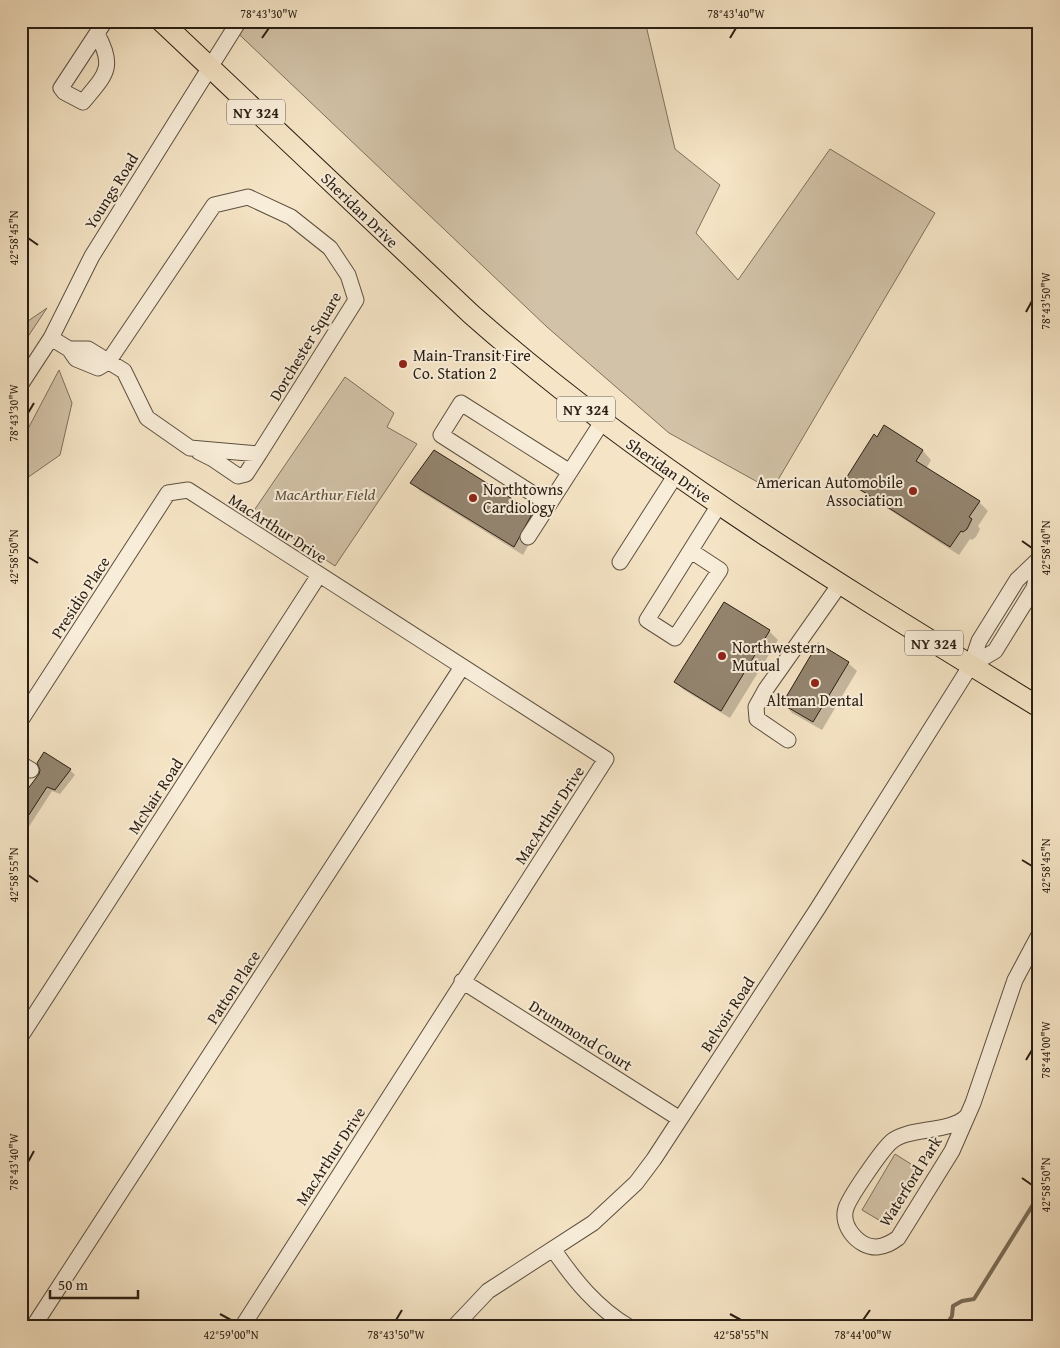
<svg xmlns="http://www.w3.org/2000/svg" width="1060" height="1348" font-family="'Gentium Book Plus',serif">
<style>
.green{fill:#d2c2a7;stroke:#7e705d}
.shadow{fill:#0003}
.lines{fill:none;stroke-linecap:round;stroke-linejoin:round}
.stream{stroke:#7a6d59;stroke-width:4}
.building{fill:#948570;stroke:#2a1e13}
.minor-casing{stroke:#5d5040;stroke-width:17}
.major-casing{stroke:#2a1e13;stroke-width:22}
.minor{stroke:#f8edd9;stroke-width:15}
.major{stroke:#f5e4c5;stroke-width:20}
.ticks{fill:none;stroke:#2a1e13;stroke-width:2}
.poi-dot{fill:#8f2418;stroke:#f8edd9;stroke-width:2}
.labels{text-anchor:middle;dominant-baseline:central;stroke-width:4;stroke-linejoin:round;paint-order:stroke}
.shield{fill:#f8edd9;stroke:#685c4e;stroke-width:1}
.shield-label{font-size:15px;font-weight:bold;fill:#2a1e13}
.street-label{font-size:16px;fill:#2a1e13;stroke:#f8edd9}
.poi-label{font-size:16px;fill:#2a1e13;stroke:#f8edd9;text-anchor:start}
.park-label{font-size:16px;font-style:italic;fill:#5c4f3f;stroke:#f8edd9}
.neatline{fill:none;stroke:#2a1e13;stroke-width:2}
.ticks-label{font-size:12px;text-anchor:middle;fill:#2a1e13}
</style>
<rect width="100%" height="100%" fill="#f5e4c5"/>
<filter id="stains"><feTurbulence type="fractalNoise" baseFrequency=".004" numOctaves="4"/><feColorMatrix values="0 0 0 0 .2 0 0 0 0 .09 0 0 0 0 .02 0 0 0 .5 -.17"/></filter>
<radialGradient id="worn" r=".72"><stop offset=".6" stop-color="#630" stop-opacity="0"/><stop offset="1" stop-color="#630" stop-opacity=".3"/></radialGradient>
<path class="green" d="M 225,21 L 645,21 L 675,149 L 720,185 L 696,233 L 738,280 L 830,149 L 935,213 L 772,490 L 669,433 L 547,327 Z
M 47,308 L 21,347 L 21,318 L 28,321 Z
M 59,370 L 72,403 L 60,455 L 27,478 L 21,500 L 21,442 Z
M 345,377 L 394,413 L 387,427 L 417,444 L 335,566 L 253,512 Z
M 895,1154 L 922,1171 L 889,1226 L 862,1210 Z"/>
<path class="shadow" d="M 885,427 L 923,451 L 931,460 L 926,469 L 979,502 L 988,511 L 978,526 L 980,529 L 976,537 L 972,540 L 970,539 L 959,555 L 856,488 L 847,480 Z
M 412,483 L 532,513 L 541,522 L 523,555 L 420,491 Z
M 724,604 L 769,631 L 778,640 L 730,718 L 684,690 L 675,682 Z
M 848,663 L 857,671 L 822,730 L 792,713 L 784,704 Z
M 70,770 L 75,775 L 60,794 L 52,791 L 21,839 L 21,800 L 35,780 L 40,776 Z"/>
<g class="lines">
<path class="stream" d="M 945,1327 L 952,1316 L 953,1306 L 962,1301 L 974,1299 L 1039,1195"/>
</g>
<path class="building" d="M 884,425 L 923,450 L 916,461 L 980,501 L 969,517 L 972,519 L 967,529 L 963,532 L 961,531 L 950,547 L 845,480 L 874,434 L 877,437 Z
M 434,450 L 533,512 L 514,547 L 410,483 Z
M 724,602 L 770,630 L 721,711 L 674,682 Z
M 818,643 L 849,662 L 813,722 L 782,704 Z
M 44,752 L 71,769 L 55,790 L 47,787 L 21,827 L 21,798 L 39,774 L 40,770 L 37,763 Z"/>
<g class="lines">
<defs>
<path id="minor" d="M 97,34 C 116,68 105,75 83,102 L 64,92 L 61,88 L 105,21
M 51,338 L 69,349 L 76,359 L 98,368 L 108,362 L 214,205 L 248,197 L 291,217 L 330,248 L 348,275 L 356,300 L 259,454 L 190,448 L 147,418 L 124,371 L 88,349 L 69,349
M 21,384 L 51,338 L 92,256 L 239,21
M 199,452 L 213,459 L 238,476 L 246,474 L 259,454
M 549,504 L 441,435 L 461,403 L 570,472
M 528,537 L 602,422
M 691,551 L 720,570 L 675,638 L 647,620 L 719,505
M 620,562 L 675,476
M 971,665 L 995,651 L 1034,588 L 1039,565
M 21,720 L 168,493 L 188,490 L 606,759 L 242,1327
M 788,740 L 757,719 L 756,707 L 766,689 L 840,584
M 21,764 L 31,770
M 462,981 L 680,1119
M 21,1036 L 319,575
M 973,1103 C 971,1107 969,1114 966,1117 C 950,1133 907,1127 891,1142 C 882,1150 850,1196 846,1208 C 840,1226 859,1248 877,1247 C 886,1246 891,1243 898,1238 L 952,1151 L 973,1103 L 1015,980 L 1039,935
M 553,1249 C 574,1280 597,1308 629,1327
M 33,1327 L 462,667
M 454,1327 L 488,1291 L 593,1223 L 636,1183 L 654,1159 L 818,908 L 956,689 L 971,665 L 979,641 L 1017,580 L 1039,559"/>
<path id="major" d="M 161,21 L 471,314 C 644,467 842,586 1039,707"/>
</defs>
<use href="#minor" class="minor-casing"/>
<use href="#major" class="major-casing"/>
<use href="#minor" class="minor"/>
<use href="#major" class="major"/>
</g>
<path class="ticks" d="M 262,38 L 269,28M 730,38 L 736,28M 28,238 L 38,245M 1026,312 L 1032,301M 28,413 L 34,403M 1022,541 L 1032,548M 28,557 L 38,563M 1022,860 L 1032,866M 28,875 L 38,882M 1026,1060 L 1032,1050M 28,1162 L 34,1151M 1022,1178 L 1032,1185M 220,1314 L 231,1320M 730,1314 L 741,1320M 396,1320 L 402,1310M 863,1320 L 870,1310"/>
<g class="poi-dot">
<circle cx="403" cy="364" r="5"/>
<circle cx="913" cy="491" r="5"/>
<circle cx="473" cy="498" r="5"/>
<circle cx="722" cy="656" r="5"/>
<circle cx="815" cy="683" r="5"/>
</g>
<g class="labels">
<g class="shield">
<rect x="227" y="99.5" width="58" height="25" rx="4"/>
<rect x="557" y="396.5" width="58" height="25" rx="4"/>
<rect x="905" y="630.5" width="58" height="25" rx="4"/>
</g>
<g class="shield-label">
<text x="256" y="112">NY 324</text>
<text x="586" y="409">NY 324</text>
<text x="934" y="643">NY 324</text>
</g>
<g class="street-label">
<text transform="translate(111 191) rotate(-58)">Youngs Road</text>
<text transform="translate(360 210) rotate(44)">Sheridan Drive</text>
<text transform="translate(305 346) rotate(-59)">Dorchester Square</text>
<text transform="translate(669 470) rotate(35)">Sheridan Drive</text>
<text transform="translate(278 528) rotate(33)">MacArthur Drive</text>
<text transform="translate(80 597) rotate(-57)">Presidio Place</text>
<text transform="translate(155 796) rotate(-57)">McNair Road</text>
<text transform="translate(549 815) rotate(-57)">MacArthur Drive</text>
<text transform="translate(233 987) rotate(-57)">Patton Place</text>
<text transform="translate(727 1014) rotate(-57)">Belvoir Road</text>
<text transform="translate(581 1035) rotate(32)">Drummond Court</text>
<text transform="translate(330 1156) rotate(-57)">MacArthur Drive</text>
<text transform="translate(910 1181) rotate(-58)">Waterford Park</text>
</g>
<g class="poi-label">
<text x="413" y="355">Main-Transit Fire<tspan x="413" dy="18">Co. Station 2</tspan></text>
<text x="903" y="482" text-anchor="end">American Automobile<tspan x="903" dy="18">Association</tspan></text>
<text x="483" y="489">Northtowns<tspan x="483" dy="18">Cardiology</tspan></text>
<text x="732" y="647">Northwestern<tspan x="732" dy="18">Mutual</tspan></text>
<text x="815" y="700" text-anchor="middle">Altman Dental</text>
</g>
<g class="park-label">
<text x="325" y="494">MacArthur Field</text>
</g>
</g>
<rect width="1060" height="1348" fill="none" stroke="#f5e4c5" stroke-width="55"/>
<path d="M50 1290v8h88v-8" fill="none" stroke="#2a1e13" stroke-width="2.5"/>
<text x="58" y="1290" font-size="15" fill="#2a1e13" stroke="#f8edd9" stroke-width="4" paint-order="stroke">50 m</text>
<rect x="28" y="28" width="1004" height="1292" class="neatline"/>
<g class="ticks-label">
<text x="269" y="18">78°43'30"W</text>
<text x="736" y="18">78°43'40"W</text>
<text transform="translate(14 238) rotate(-90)" y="4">42°58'45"N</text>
<text transform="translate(1046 301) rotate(-90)" y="4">78°43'50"W</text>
<text transform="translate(14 413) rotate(-90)" y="4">78°43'30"W</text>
<text transform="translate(1046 548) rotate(-90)" y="4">42°58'40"N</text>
<text transform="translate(14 557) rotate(-90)" y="4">42°58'50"N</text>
<text transform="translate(1046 866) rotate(-90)" y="4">42°58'45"N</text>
<text transform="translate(14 875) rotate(-90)" y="4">42°58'55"N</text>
<text transform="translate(1046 1050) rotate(-90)" y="4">78°44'00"W</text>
<text transform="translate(14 1162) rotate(-90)" y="4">78°43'40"W</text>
<text transform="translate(1046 1185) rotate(-90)" y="4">42°58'50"N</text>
<text x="231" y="1339">42°59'00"N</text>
<text x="396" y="1339">78°43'50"W</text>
<text x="741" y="1339">42°58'55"N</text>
<text x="863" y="1339">78°44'00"W</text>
</g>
<rect width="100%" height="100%" filter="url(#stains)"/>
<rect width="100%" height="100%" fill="url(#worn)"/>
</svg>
